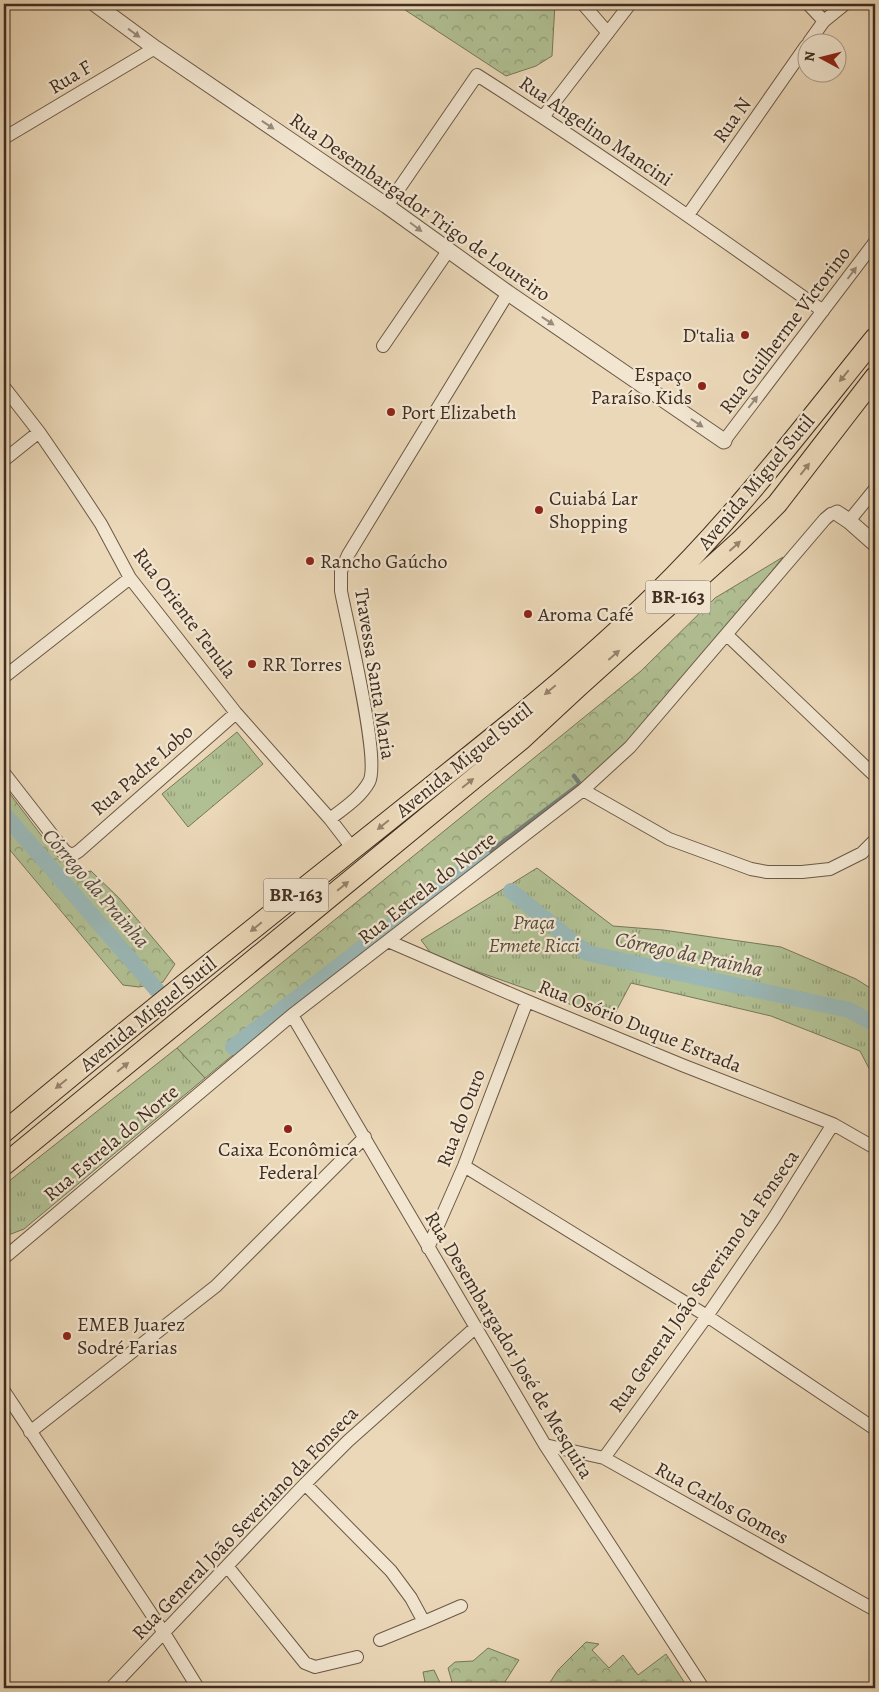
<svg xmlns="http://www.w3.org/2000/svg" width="879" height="1692" font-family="Alegreya,serif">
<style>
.grass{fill:url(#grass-tufts);stroke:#78765a}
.forest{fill:url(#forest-crowns);stroke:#78765a}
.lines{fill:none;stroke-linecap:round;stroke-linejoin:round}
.stream{stroke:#76807b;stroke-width:4.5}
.canal{stroke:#9ab8b7;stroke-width:16}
.minor-casing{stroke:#6b5847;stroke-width:14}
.tertiary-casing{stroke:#6b5847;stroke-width:17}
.trunk-casing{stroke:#402d21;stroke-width:22}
.minor{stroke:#f2e6d1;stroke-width:12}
.tertiary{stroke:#f2e6d1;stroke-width:15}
.trunk{stroke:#ebd8b8;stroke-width:20}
.oneway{fill:#998a79}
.oneway2{fill:#96826c}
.poi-dot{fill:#8f2418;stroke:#f2e6d1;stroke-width:2}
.labels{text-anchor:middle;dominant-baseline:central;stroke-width:4.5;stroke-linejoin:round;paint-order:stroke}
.shield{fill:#f2e6d1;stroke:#756456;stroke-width:1}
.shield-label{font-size:19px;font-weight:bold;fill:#402d21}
.street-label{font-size:20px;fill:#402d21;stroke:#f2e6d1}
.poi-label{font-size:20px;fill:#402d21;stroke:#f2e6d1;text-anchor:start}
.park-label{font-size:20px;font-style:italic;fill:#574a38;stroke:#f2e6d1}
.water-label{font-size:21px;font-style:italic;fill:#52493f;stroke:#f2e6d1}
</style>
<defs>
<pattern id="grass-tufts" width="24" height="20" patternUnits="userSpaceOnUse" patternTransform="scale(1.25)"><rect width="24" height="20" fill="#b1c093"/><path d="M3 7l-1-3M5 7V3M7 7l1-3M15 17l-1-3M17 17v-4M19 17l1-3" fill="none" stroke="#919c78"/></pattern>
<pattern id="forest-crowns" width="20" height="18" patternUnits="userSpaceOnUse" patternTransform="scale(1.25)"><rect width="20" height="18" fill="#b1c093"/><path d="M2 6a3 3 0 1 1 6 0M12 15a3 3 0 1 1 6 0" fill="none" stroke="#919c78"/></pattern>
</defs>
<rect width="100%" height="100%" fill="#ebd8b8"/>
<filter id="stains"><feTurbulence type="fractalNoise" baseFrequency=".004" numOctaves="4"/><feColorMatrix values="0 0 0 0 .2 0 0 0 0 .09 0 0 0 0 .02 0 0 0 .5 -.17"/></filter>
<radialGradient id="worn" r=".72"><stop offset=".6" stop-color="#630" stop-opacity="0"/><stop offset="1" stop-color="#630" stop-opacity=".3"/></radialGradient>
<path class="grass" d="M 237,732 L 263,764 L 188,827 L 162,794 Z
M 537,868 L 613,926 L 663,930 L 781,947 L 856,979 L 875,991 L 875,1080 L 860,1051 L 771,1016 L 631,983 L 612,1019 L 433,956 L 421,940 Z
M 177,1048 L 205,1078 L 24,1229 L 11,1234 L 4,1232 L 4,1185 Z"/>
<path class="forest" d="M 396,4 L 555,4 L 552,56 L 536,66 L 506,76 Z
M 783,557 L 724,632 L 625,745 L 578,788 L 306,995 L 205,1078 L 177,1048 L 641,671 L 715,598 Z
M 4,786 L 57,856 L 80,873 L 91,871 L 119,898 L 175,964 L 163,982 L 139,987 L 123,985 L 4,843 Z
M 586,1642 L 599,1644 L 592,1650 L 609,1668 L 623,1655 L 638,1675 L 666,1654 L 688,1688 L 541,1688 L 544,1685 L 547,1687 L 558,1670 Z
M 488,1648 L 519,1660 L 501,1688 L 422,1688 L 426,1687 L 423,1672 L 434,1670 L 441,1685 L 452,1682 L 448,1668 L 455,1662 L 473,1661 Z"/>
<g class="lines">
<path class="stream" d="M 483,857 L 580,784 L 574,776"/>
<path class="canal" d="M 4,814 L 157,990
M 511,891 L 587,953 L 849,1010 L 875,1024
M 233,1047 L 418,905 L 483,857 L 486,862"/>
<defs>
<path id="minor" d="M 583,4 L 608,33
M 808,4 L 824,21
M 809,42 L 824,21 L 845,4
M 543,117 L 630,4
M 4,138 L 155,48
M 387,206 L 477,75 C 595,150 709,230 823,311
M 688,215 L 806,46
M 383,346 L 448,251
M 4,387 L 39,432 L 72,480 L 101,524 L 130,578 L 236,713 L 330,819 L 353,849
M 724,441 L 875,242
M 4,460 L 39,432
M 849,521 L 875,489
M 727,635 L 875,776
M 4,677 L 130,578
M 4,773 L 64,850 C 69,855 74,855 79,851 L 236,713
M 583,790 L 669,839 L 751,869 L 767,872 L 802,872 L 830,869 L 862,853 L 875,840
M 330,819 C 344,808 360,798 369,782 C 381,761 347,623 341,591 L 341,571 L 348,555 L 508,293
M 388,941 L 527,1001 L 682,1065 L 833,1124 L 875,1148
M 292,1015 L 545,1445 L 703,1688
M 464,1166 L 707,1316 L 875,1429
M 428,1248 L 464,1166 L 527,1001
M 4,1258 L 292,1015 L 583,790 L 630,747 L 825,519 L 831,514 L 837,513
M 4,1391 L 164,1633 L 198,1688
M 30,1432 L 216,1286 L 365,1137
M 545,1445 L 604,1458 L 875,1610
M 604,1458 L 707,1316 L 774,1218 L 833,1124
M 305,1484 L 391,1571 L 411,1598 L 424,1622 L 380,1640
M 227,1566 L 305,1663 L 315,1667 L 357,1657
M 424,1622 L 461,1606
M 111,1688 L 305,1484 L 348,1441 L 476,1327"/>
<path id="tertiary" d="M 95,4 L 155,48 L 387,206 L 508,293 L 724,441
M 837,513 L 849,521 L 875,544"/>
<path id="trunk" d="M 4,1132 C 130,1026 259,924 387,822 C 478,749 572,677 655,595 C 736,516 804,426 875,338
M 4,1165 L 522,739 L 578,687 L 740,541 L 777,504 L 875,377"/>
</defs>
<use href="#minor" class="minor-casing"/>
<use href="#tertiary" class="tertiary-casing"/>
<use href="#trunk" class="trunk-casing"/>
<use href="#minor" class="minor"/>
<use href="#tertiary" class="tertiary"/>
<use href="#trunk" class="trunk"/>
</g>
<defs><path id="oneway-solid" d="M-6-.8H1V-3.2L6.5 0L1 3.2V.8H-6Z" transform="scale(1.25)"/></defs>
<g class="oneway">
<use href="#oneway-solid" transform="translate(134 33) rotate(36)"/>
<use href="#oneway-solid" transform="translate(268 125) rotate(34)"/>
<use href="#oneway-solid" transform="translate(416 227) rotate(37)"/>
<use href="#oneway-solid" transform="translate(852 273) rotate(-53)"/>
<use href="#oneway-solid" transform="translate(548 321) rotate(34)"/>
<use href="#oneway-solid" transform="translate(753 402) rotate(-52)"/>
<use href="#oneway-solid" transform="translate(697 423) rotate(34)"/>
</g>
<g class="oneway2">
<use href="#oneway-solid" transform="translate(844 376) rotate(129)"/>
<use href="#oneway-solid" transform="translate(805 469) rotate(-52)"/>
<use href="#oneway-solid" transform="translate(735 546) rotate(-42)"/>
<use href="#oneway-solid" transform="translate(614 655) rotate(-41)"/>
<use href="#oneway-solid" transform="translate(550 690) rotate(140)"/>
<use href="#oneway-solid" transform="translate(468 783) rotate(-39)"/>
<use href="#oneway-solid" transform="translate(383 825) rotate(141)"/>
<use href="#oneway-solid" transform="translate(343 886) rotate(-39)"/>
<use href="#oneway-solid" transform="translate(256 927) rotate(141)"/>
<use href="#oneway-solid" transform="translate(123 1067) rotate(-39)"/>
<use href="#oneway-solid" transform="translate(61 1084) rotate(141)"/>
</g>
<g class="poi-dot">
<circle cx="745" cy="335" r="5"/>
<circle cx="702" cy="386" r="5"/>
<circle cx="391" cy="412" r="5"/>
<circle cx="539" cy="510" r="5"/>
<circle cx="310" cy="561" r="5"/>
<circle cx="528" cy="614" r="5"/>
<circle cx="252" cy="664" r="5"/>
<circle cx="288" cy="1129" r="5"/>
<circle cx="67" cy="1336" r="5"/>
</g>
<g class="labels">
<g class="shield">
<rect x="645.5" y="580.5" width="65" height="33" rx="4"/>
<rect x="263.5" y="878.5" width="65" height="33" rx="4"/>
</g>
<g class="shield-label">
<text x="678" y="597">BR-163</text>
<text x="296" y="895">BR-163</text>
</g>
<g class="street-label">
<text transform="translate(70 77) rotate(-31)">Rua F</text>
<text transform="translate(732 120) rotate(-55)">Rua N</text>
<text transform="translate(596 131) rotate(34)">Rua Angelino Mancini</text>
<text transform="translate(420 207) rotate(35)">Rua Desembargador Trigo de Loureiro</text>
<text transform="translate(785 330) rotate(-53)">Rua Guilherme Victorino</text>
<text transform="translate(756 482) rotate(-50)">Avenida Miguel Sutil</text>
<text transform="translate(185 613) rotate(53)">Rua Oriente Tenula</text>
<text transform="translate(375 674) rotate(81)">Travessa Santa Maria</text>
<text transform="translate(464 760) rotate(-39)">Avenida Miguel Sutil</text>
<text transform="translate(142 770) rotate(-41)">Rua Padre Lobo</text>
<text transform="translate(427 888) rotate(-38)">Rua Estrela do Norte</text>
<text transform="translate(148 1014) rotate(-39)">Avenida Miguel Sutil</text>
<text transform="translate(640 1026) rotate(22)">Rua Osório Duque Estrada</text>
<text transform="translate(461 1118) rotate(-69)">Rua do Ouro</text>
<text transform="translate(111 1143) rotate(-40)">Rua Estrela do Norte</text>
<text transform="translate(704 1281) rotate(-55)">Rua General João Severiano da Fonseca</text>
<text transform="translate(509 1345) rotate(59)">Rua Desembargador José de Mesquita</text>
<text transform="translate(722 1503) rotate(29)">Rua Carlos Gomes</text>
<text transform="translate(245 1523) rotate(-46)">Rua General João Severiano da Fonseca</text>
</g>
<g class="poi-label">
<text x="735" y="335" text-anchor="end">D'talia</text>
<text x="692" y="374" text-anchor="end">Espaço<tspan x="692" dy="23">Paraíso Kids</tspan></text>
<text x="401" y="412">Port Elizabeth</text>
<text x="549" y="498">Cuiabá Lar<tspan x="549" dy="23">Shopping</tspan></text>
<text x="320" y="561">Rancho Gaúcho</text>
<text x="538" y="614">Aroma Café</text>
<text x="262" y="664">RR Torres</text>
<text x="288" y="1149" text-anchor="middle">Caixa Econômica<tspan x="288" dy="23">Federal</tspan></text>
<text x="77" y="1324">EMEB Juarez<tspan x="77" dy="23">Sodré Farias</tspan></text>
</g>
<g class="park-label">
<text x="534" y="922">Praça<tspan x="534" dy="23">Ermete Ricci</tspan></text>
</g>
<g class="water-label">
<text transform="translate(96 888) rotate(49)">Córrego da Prainha</text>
<text transform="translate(689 954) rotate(12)">Córrego da Prainha</text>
</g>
</g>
<rect width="879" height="1692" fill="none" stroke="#ebd8b8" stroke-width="20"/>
<rect x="5" y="5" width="869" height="1682" fill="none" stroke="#402d21" stroke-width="2.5"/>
<rect x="10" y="10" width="859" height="1672" fill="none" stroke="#402d21"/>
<g transform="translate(822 58) rotate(277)"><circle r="24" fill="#f2e6d1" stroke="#ab9c8b"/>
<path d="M0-4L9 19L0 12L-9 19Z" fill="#8f2418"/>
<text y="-8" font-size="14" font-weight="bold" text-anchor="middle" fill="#402d21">N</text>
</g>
<rect width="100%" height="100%" filter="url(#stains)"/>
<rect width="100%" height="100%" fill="url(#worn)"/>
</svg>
